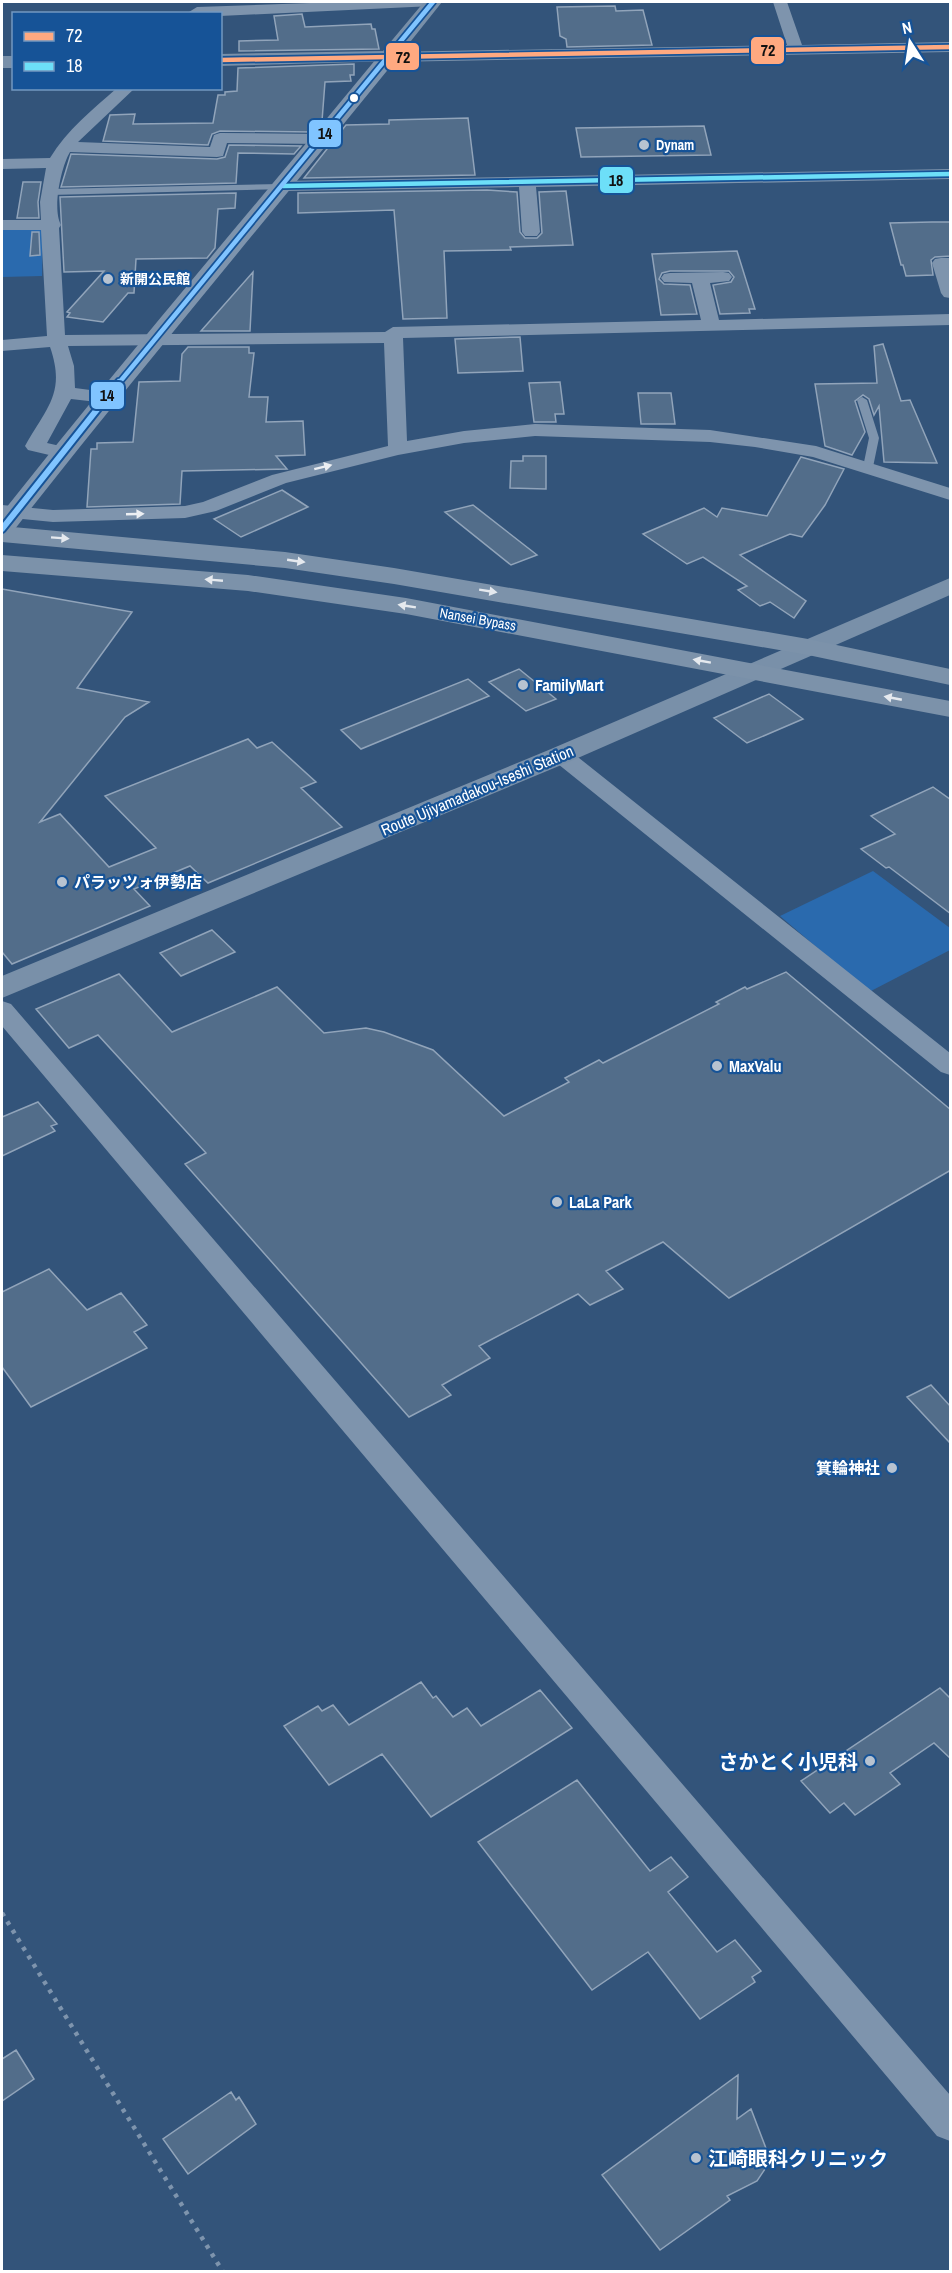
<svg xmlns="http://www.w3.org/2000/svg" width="952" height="2273" font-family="'Archivo Narrow','Noto Sans JP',sans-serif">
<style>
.green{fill:#2a6aae}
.building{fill:#526d8a;stroke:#91a4ba;stroke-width:1.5}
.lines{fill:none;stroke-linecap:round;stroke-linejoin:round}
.path{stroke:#7e94ad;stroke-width:4.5;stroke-dasharray:4 6;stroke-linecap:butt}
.service{fill:#7e94ad;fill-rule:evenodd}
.minor{fill:#7e94ad;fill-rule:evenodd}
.tertiary{fill:#7e94ad;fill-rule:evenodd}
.secondary{fill:#7990a9;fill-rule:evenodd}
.trunk{fill:#7c92aa;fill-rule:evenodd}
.bus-1-casing{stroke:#165397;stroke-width:8}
.bus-2-casing{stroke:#165397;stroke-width:8}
.bus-3-far1-casing{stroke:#165397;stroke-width:8}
.bus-3-casing{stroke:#165397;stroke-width:10}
.bus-1{stroke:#ffa980;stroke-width:4.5}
.bus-2{stroke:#6ddff8;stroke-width:4.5}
.bus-3-far1{stroke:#80c4ff;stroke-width:4.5}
.bus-3{stroke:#80c4ff;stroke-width:6}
.oneway{fill:#eceff3}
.oneway2{fill:#e5e9ee}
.bus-dot{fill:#fff;stroke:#165397;stroke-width:2}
.poi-dot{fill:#b8c3d0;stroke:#165397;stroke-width:2}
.labels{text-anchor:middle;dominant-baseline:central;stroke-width:4.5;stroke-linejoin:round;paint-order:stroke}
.far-poi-label{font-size:14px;font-weight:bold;fill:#fff;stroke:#165397;text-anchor:start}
.far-street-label{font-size:14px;fill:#fff;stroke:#165397}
.poi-label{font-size:16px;font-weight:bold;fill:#fff;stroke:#165397;text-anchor:start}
.street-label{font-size:16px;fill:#fff;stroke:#165397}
.near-poi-label{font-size:20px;font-weight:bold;fill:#fff;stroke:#165397;text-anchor:end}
.line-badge{stroke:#165397;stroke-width:2}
.pale-badge-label{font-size:16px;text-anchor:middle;font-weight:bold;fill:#111}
</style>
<rect width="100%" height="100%" fill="#33547a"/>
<path class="green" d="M 2,228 L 43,229 L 42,276 L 2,277 Z
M 873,871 L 950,928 L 950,950 L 869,992 L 780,916 Z"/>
<path class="building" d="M 615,6 L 616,11 L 643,10 L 652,45 L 567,47 L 566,39 L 560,36 L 557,7 Z
M 302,14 L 305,27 L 371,24 L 372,29 L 375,29 L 379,49 L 239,51 L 239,41 L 278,40 L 274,16 Z
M 354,64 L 354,75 L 350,75 L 351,81 L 325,82 L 322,121 L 313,132 L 220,131 L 212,134 L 208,145 L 103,141 L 110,115 L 135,114 L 133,124 L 213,123 L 218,95 L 225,95 L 225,92 L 237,91 L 238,68 Z
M 468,118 L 475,175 L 304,178 L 346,125 L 389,124 L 389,120 Z
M 704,126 L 711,155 L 581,157 L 576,128 Z
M 229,145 L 301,146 L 294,154 L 238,153 L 236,183 L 61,187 L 71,154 L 217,159 L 225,157 Z
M 23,182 L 41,182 L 38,202 L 39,218 L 17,218 Z
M 487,190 L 517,192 L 520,232 L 525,238 L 537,238 L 542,233 L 539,192 L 566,191 L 573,245 L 510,247 L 511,250 L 444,251 L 447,318 L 403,319 L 394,210 L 298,213 L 298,193 Z
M 236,193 L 235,208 L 218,209 L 215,248 L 207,258 L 136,259 L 134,293 L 128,293 L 103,322 L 67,317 L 70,313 L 67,312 L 104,271 L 64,272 L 60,197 Z
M 932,222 L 951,222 L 951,256 L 935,257 L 931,260 L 933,275 L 906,276 L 903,265 L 901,265 L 890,223 Z
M 32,232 L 39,232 L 40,255 L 30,256 Z
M 737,251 L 755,309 L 749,309 L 750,313 L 720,314 L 713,285 L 731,282 L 734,277 L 729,271 L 670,271 L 662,273 L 659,279 L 664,284 L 690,285 L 697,314 L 661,315 L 652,254 Z
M 253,272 L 250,331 L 201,331 Z
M 520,337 L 523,371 L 458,373 L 455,339 Z
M 883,344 L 901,401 L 910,400 L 937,463 L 884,462 L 879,406 L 874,415 L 869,399 L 863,395 L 855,401 L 865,432 L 852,455 L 825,446 L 815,384 L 877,383 L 874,346 Z
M 188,347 L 249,347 L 249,353 L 254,353 L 249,397 L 268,397 L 266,422 L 303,421 L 305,455 L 276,456 L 287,469 L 182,471 L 180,504 L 87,507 L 91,449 L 97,449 L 97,443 L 133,442 L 139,382 L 180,381 L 182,354 Z
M 560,382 L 564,414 L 555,414 L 556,422 L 534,422 L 529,383 Z
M 638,393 L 671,393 L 675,424 L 641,424 Z
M 523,456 L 546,456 L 546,489 L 510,488 L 511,461 L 523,461 Z
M 801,457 L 844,469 L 825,505 L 802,537 L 790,534 L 740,555 L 806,601 L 794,618 L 770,602 L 760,606 L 738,590 L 747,586 L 703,557 L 687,564 L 643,534 L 704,508 L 717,517 L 722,508 L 767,516 Z
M 282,490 L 308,507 L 241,537 L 214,519 Z
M 473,505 L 537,555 L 511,565 L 445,512 Z
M 2,589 L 132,612 L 77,688 L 149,702 L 125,717 L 40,822 L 60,814 L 109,867 L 156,848 L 105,796 L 248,739 L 257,748 L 272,742 L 316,782 L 301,788 L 342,827 L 208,883 L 190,866 L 134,889 L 150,906 L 12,964 L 2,952 Z
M 519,669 L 556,699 L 526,711 L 489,682 Z
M 468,679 L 489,696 L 361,749 L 341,730 Z
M 769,694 L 803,719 L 747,743 L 714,718 Z
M 933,787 L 951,800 L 951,914 L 889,867 L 886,868 L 861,849 L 895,834 L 871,816 Z
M 212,930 L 235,952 L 181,976 L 160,953 Z
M 786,972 L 951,1110 L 951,1170 L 729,1298 L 663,1242 L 606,1271 L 623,1289 L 590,1305 L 578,1294 L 479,1346 L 490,1358 L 442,1385 L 451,1395 L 409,1417 L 185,1164 L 206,1153 L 98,1035 L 69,1048 L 36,1009 L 119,974 L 172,1032 L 277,987 L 324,1033 L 366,1028 L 384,1032 L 433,1050 L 504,1116 L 569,1082 L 565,1078 L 599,1060 L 603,1063 L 719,1004 L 716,1002 L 745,987 L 747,989 Z
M 38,1102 L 57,1124 L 51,1126 L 55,1131 L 2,1156 L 2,1117 Z
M 49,1269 L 87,1310 L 121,1293 L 147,1325 L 134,1332 L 147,1348 L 31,1407 L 2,1367 L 2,1292 Z
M 931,1385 L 951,1407 L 951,1444 L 907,1397 Z
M 421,1682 L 433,1698 L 436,1696 L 453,1717 L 467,1708 L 481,1726 L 540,1690 L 572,1728 L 431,1817 L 382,1754 L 329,1785 L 284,1726 L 318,1706 L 322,1711 L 333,1705 L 349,1725 Z
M 940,1688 L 951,1699 L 951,1759 L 934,1743 L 890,1773 L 900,1784 L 855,1815 L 844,1803 L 830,1813 L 801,1781 Z
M 577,1780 L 650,1871 L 671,1857 L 688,1877 L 668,1892 L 717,1952 L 735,1940 L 761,1971 L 752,1977 L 755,1982 L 700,2019 L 648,1952 L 592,1990 L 478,1842 Z
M 16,2050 L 34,2079 L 2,2101 L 2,2059 Z
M 738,2075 L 737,2119 L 751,2109 L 767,2151 L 767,2166 L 757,2181 L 727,2196 L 730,2200 L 660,2250 L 602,2175 Z
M 231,2092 L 236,2100 L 239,2097 L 256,2124 L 188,2174 L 163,2139 Z"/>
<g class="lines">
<path class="path" d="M 2,1913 L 223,2272"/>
<path class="service" d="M 282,184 L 286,187 L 285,189 L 50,195 L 46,192 L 50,189 Z
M 862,397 L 867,400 L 879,438 L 873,467 L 868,470 L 863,467 L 869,438 L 857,400 Z"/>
<path class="minor" d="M 338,2 L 440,2 L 433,6 L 220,16 L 220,14 L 189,12 L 197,7 Z
M 773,2 L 787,2 L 802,45 L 950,42 L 950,52 L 388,62 L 380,57 L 388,52 L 787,45 Z
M 117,88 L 135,88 L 78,142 L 210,147 L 214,135 L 220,133 L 321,134 L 329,139 L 321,144 L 227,143 L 223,156 L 217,157 L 70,152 C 61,167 52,209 61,225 L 59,228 L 65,335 L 385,332 L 393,327 L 701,320 L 692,283 L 664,282 L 661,278 L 664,274 L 670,273 L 723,272 L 729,273 L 732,277 L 729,281 L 710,283 L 719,320 L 950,314 L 950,325 L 403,338 L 407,441 L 464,431 L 535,424 L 710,430 L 816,446 L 950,488 L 950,500 L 813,457 L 755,447 L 710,442 L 535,436 L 464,443 L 398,455 L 286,483 L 216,511 L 185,518 L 53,522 L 2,517 L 2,505 L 53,510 L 185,506 L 203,502 L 272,475 L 388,446 L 384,343 L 68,346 L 74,366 L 75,388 L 113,393 L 116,397 L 113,401 L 106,403 L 71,399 L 47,443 L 69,448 L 72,452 L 69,456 L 62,458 L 28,450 L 25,446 C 47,407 66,393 50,347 L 2,351 L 2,340 L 47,336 L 41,230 L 2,230 L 2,220 L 41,220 L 40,202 L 46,168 L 2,169 L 2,159 L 50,158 C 67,130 92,110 117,88 Z
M 950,169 L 950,179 L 536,187 L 540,232 L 537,236 L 525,236 L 522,232 L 519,187 L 283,191 L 277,190 L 275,186 L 277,182 L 283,181 Z
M 941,258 L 950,258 L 950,298 L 944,297 L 941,293 L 932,263 L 935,259 Z
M 561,748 L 569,750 L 950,1053 L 950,1075 L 941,1072 L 553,760 L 550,755 L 553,750 Z
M 2,1001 L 11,1004 L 950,2095 L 950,2141 L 937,2136 L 2,1026 Z"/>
<path class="tertiary" d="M 388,51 L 395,53 L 398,57 L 395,61 C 267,219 136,374 11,534 L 2,536 L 2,513 C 125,357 255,206 381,53 Z"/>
<path class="secondary" d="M 424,2 L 442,2 L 395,61 L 220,66 L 220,54 L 383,51 Z
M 2,56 L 14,56 L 14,68 L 2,68 Z
M 950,578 L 950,595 L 571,761 L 2,998 L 2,976 L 551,749 Z"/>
<path class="trunk" d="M 2,526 L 285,552 L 394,568 L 808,639 L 950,669 L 950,685 L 808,655 L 394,584 L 285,568 L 2,542 Z
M 2,555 L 248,575 L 406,598 L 950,701 L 950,717 L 406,614 L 248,591 L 2,571 Z"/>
<defs>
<path id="bus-1" d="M 220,60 L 950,47"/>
<path id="bus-2" d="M 283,186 L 950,174"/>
<path id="bus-3-far1" d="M 118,384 L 433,2"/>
<path id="bus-3" d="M 2,529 L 119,382"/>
</defs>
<use href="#bus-1" class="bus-1-casing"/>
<use href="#bus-2" class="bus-2-casing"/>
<use href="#bus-3-far1" class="bus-3-far1-casing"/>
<use href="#bus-3" class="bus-3-casing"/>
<use href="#bus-1" class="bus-1"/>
<use href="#bus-2" class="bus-2"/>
<use href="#bus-3-far1" class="bus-3-far1"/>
<use href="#bus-3" class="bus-3"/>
</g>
<defs><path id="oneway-solid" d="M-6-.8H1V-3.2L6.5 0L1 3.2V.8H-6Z" transform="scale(1.5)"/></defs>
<g class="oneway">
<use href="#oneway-solid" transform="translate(323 467) rotate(-14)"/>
<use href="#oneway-solid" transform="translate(135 514) rotate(-2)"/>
</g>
<g class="oneway2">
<use href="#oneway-solid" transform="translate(60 538) rotate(4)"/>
<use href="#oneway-solid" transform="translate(296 561) rotate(8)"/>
<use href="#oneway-solid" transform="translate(214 580) rotate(-175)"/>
<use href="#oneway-solid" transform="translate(488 591) rotate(9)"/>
<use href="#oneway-solid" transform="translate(407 606) rotate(-171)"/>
<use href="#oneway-solid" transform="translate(702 661) rotate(-170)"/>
<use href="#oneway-solid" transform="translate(893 698) rotate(-169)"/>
</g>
<circle class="bus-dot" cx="354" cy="98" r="5"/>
<g class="poi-dot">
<circle cx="644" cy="145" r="6"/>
<circle cx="108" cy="279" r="6"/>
<circle cx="523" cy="685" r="6"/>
<circle cx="62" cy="882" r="6"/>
<circle cx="717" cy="1066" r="6"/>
<circle cx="557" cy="1202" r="6"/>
<circle cx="892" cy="1468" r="6"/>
<circle cx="870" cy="1761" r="6"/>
<circle cx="696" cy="2158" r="6"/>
</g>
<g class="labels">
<g class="far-poi-label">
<text x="656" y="145">Dynam</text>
<text x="120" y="279">新開公民館</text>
</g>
<g class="far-street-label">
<text transform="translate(478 619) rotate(10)">Nansei Bypass</text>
</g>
<g class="poi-label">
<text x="535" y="685">FamilyMart</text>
<text x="74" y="882">パラッツォ伊勢店</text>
<text x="729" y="1066">MaxValu</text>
<text x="569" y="1202">LaLa Park</text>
<text x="880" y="1468" text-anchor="end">箕輪神社</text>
</g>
<g class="street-label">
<text transform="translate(477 790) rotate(-23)">Route Ujiyamadakou-Iseshi Station</text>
</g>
<g class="near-poi-label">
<text x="858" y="1761">さかとく小児科</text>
<text x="708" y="2158" text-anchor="start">江崎眼科クリニック</text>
</g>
</g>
<g class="line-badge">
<rect x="750" y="36" width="35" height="29" rx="6" fill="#ffa980"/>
<rect x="385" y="42" width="35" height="29" rx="6" fill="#ffa980"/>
<rect x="308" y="119" width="34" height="29" rx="6" fill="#80c4ff"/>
<rect x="599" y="166" width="35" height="28" rx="6" fill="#6ddff8"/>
<rect x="90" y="381" width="35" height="29" rx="6" fill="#80c4ff"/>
</g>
<g class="pale-badge-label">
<text x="768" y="56">72</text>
<text x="403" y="63">72</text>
<text x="325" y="139">14</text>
<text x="616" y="186">18</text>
<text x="107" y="401">14</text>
</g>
<rect width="952" height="2273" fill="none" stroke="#ffffff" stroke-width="6"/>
<rect x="12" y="12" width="210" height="78" fill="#165397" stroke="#7398c1" stroke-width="1.5"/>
<rect x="24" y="32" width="30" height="9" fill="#ffa980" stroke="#7398c1" stroke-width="1.5"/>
<text x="66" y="42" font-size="18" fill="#ffffff">72</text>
<rect x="24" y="62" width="30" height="9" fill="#6ddff8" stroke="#7398c1" stroke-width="1.5"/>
<text x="66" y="72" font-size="18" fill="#ffffff">18</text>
<g transform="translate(910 42) rotate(348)" stroke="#165397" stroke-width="4.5" paint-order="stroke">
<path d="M0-4.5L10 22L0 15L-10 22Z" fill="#ffffff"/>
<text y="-9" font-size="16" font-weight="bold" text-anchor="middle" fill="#ffffff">N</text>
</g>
</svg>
